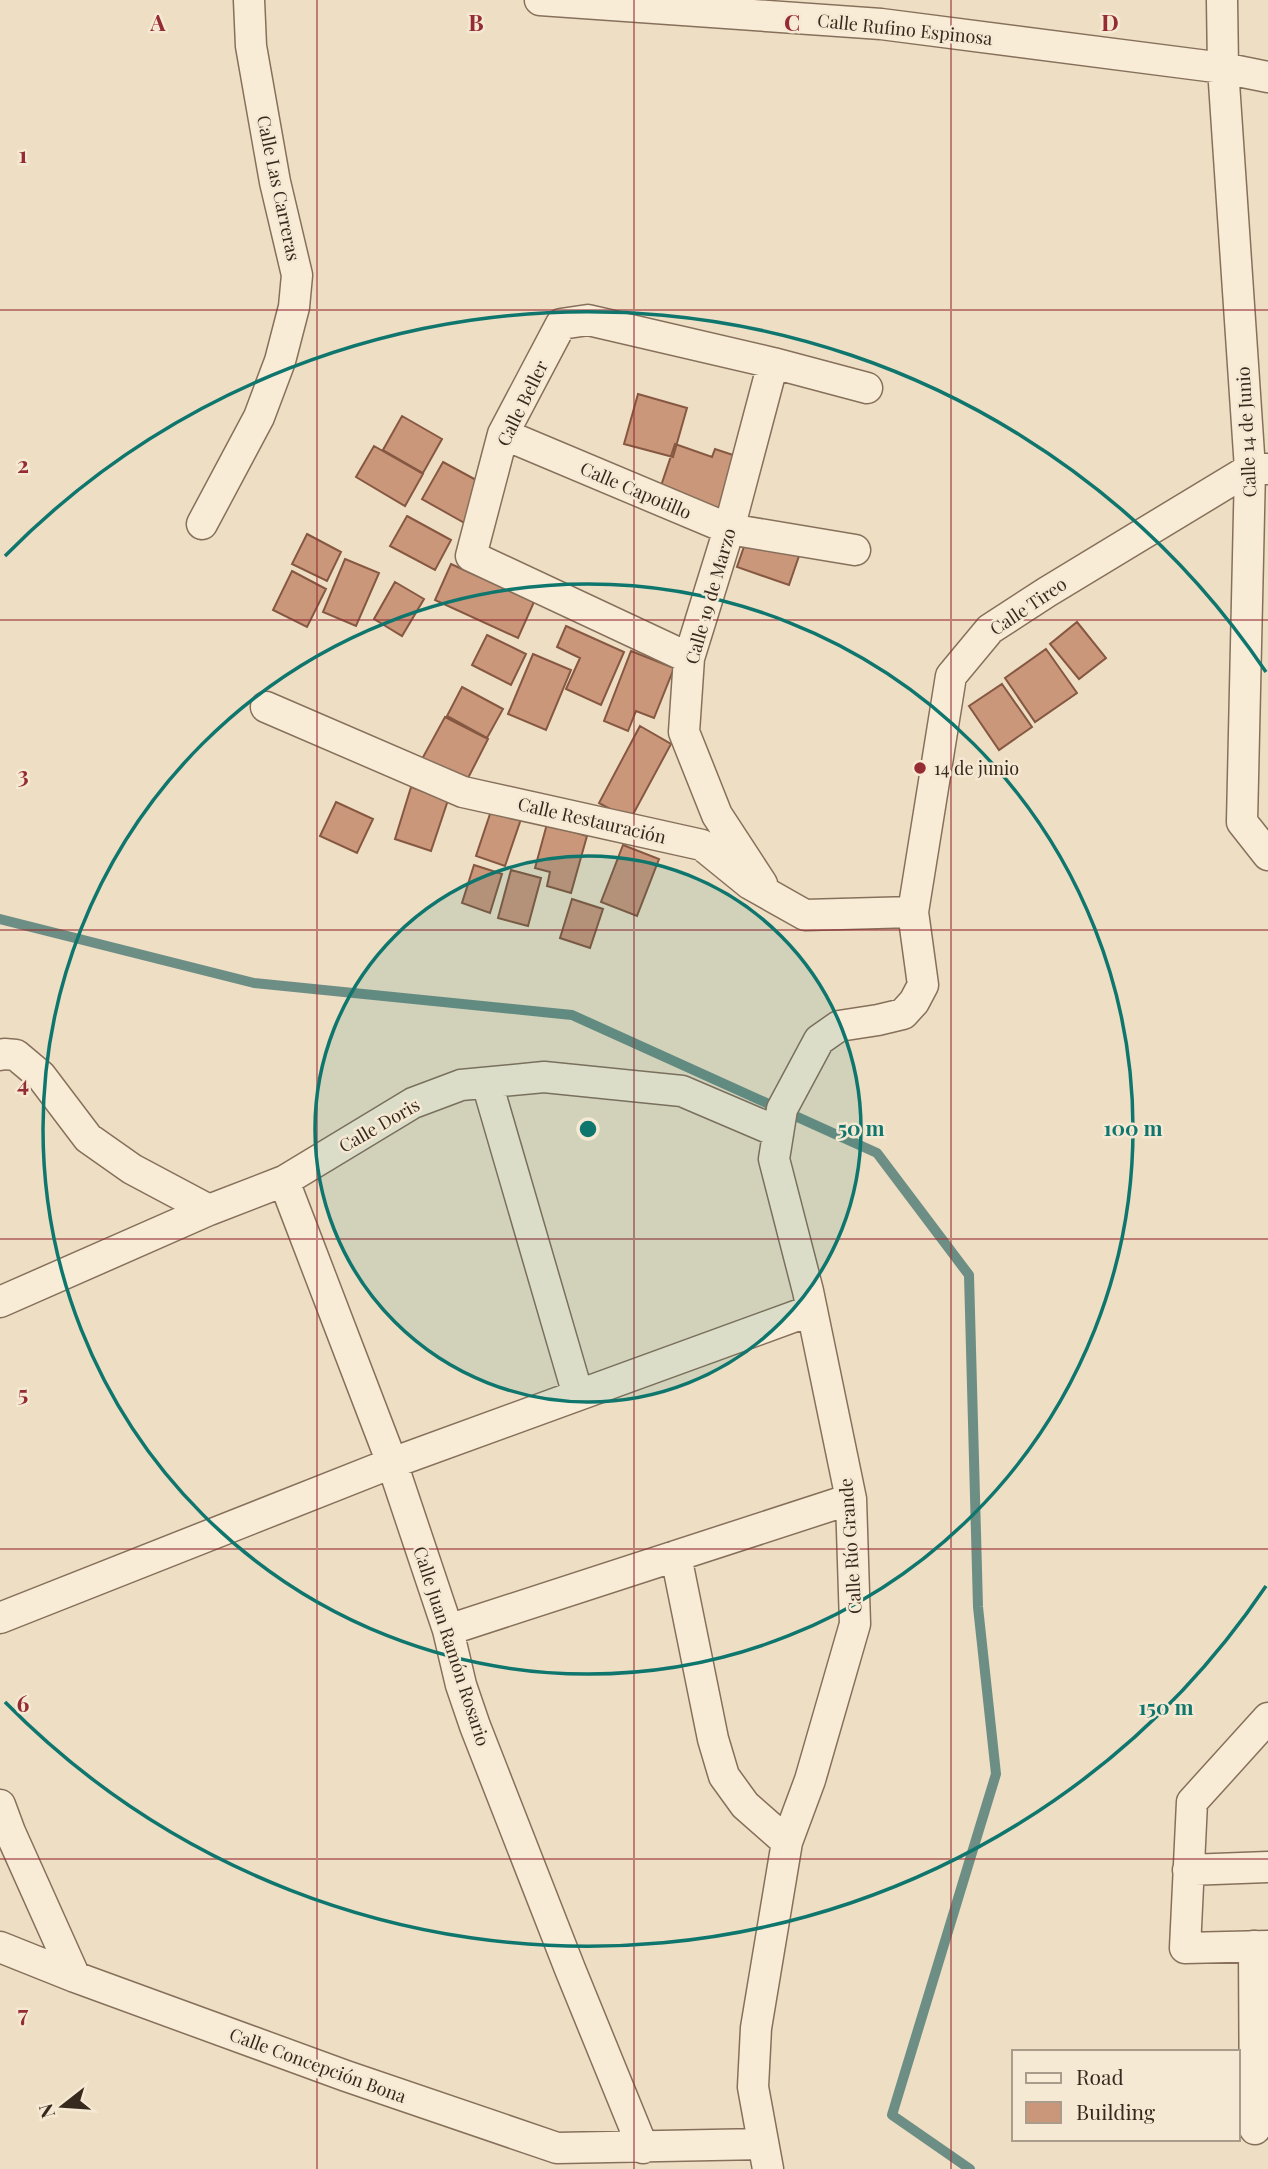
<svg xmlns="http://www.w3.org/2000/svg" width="1268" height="2169" font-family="'Playfair Display',serif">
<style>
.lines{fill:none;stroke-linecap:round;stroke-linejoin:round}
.stream{stroke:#6d8e84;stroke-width:10}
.building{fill:#cb977b;stroke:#865841;stroke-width:2}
.minor-casing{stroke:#87705b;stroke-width:33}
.minor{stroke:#f8ecd7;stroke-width:30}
.grid{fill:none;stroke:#952c33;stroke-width:2;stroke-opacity:0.55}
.ring{fill:none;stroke:#0f766e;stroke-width:3.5}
.poi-dot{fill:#952c33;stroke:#f5e9d3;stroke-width:2.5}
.labels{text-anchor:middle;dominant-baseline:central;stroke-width:5;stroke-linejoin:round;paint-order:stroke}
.street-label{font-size:18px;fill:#38291e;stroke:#f5e9d3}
.poi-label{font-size:18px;fill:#38291e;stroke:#f5e9d3;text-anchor:start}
.grid-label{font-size:23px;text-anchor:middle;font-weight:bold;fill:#952c33;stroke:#f5e9d3;stroke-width:5;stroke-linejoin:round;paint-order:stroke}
.centre{fill:#0f766e;stroke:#f5e9d3;stroke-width:3.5}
.ring-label{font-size:21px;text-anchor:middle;font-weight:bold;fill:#0f766e;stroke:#f5e9d3;stroke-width:5;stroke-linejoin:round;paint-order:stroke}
</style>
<rect width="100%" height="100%" fill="#eddec4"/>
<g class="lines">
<path class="stream" d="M 0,919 L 254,983 L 572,1015 L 877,1153 L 969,1275 L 978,1607 L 996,1774 L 892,2115 L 970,2169"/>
</g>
<path class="building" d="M 638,394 L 687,408 L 673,457 L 624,444 Z
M 402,416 L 442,439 L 423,473 L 383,450 Z
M 675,444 L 712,457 L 715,449 L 745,459 L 726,515 L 659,492 Z
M 374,446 L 423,474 L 405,506 L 356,477 Z
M 443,462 L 489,487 L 468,525 L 422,499 Z
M 407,516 L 451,540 L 435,570 L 390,546 Z
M 307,534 L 341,552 L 327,581 L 292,564 Z
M 748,535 L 800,553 L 789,585 L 737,567 Z
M 345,559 L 379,573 L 356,626 L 323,612 Z
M 451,564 L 534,602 L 518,638 L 435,600 Z
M 292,571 L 326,589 L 307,627 L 273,610 Z
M 395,582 L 424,599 L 402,636 L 374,619 Z
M 1077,622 L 1106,658 L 1079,679 L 1050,644 Z
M 566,626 L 624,652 L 601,705 L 566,689 L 580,658 L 557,647 Z
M 487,635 L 526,654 L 511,685 L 472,665 Z
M 1046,649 L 1077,693 L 1035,722 L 1005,678 Z
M 631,651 L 674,668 L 654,718 L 636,711 L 628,731 L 604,721 Z
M 533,654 L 571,670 L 546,730 L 508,714 Z
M 1002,684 L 1032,727 L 999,750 L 969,706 Z
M 462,687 L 503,709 L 487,738 L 447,716 Z
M 445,717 L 488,739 L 466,782 L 422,759 Z
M 640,726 L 671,744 L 630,820 L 599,803 Z
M 411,787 L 448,800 L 431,851 L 395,839 Z
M 336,802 L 373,819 L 357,853 L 320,836 Z
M 492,808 L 521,819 L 505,866 L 476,856 Z
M 547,824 L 587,836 L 571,893 L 547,886 L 550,872 L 535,868 Z
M 623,845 L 659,859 L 637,916 L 601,902 Z
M 474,865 L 502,874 L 490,913 L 462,903 Z
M 511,870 L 541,878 L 528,926 L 498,918 Z
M 572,899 L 603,909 L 590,948 L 560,938 Z"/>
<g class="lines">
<defs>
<path id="minor" d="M 540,0 L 881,24 L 1223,68 L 1268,77
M 1222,0 L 1223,68 L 1250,469 L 1242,822 L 1268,855
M 503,434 L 729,529 L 855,550
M 202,524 L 259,417 L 280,361 L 294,307 L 297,275 L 275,182 L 251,46 L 249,0
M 689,658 L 471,556 L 503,434 L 561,324 L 588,320 L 773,363 L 867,388
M 266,707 L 463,792 L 702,845 L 750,884 L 805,915 L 913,912
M 762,884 L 717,815 L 684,732 L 689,658 L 729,529 L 773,363
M 0,1055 L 4,1054 L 16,1055 L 41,1076 L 88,1138 L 132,1169 L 209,1210
M 487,1083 L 578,1395
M 284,1181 L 392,1463 L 448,1630 L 461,1685 L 475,1726 L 570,1969 L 643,2148
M 0,1302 L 209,1210 L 284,1181 L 413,1103 L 461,1085 L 544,1077 L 682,1091 L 778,1132
M 676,1556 L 713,1739 L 724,1776 L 745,1805 L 787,1842
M 0,1618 L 392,1463 L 812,1310
M 448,1630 L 851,1499
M 1268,1718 L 1192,1802 L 1185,1948 L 1268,1946
M 0,1805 L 10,1832 L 75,1977
M 1188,1870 L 1268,1867
M 1254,1946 L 1255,2129
M 0,1947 L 75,1977 L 346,2076 L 557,2148 L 763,2144
M 768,2169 L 753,2087 L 756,2028 L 787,1842 L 810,1780 L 855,1624 L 851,1499 L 808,1291 L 774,1159 L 782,1109 L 819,1040 L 839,1026 L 878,1020 L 903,1014 L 914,1002 L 923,985 L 913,912 L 951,676 L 990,629 L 1047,592 L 1250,469 L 1268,469"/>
</defs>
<use href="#minor" class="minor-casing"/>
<use href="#minor" class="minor"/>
</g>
<path class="grid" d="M 317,0 L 317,2169M 634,0 L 634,2169M 951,0 L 951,2169M 0,310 L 1268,310M 0,620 L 1268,620M 0,930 L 1268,930M 0,1239 L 1268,1239M 0,1549 L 1268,1549M 0,1859 L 1268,1859"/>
<circle cx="588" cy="1129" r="273" fill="#0f766e" fill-opacity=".12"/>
<g class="ring">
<circle cx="588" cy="1129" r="273"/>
<circle cx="588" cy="1129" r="545"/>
<path d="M1266 1586A818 818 0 0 1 5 1702M5 556A818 818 0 0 1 1266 672"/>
</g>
<circle class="poi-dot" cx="920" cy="768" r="7"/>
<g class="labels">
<g class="street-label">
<text transform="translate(905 29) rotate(6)">Calle Rufino Espinosa</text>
<text transform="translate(279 188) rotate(78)">Calle Las Carreras</text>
<text transform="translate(522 403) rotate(-64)">Calle Beller</text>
<text transform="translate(1246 432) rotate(-93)">Calle 14 de Junio</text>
<text transform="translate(636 490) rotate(23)">Calle Capotillo</text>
<text transform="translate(710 596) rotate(-74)">Calle 19 de Marzo</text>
<text transform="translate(1028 606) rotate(-34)">Calle Tireo</text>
<text transform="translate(592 820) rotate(13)">Calle Restauración</text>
<text transform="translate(379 1125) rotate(-30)">Calle Doris</text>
<text transform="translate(850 1546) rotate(-94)">Calle Río Grande</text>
<text transform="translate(452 1646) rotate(72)">Calle Juan Ramón Rosario</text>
<text transform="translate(318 2065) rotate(20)">Calle Concepción Bona</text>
</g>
<g class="poi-label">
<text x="934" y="768">14 de junio</text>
</g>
</g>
<g class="grid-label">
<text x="158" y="31">A</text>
<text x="476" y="31">B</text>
<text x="792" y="31">C</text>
<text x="1110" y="31">D</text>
<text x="23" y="163">1</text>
<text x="23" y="473">2</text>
<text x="23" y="783">3</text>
<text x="23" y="1092">4</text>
<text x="23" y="1402">5</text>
<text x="23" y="1712">6</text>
<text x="23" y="2022">7</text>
</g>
<circle cx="588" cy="1129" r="10" class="centre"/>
<g class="ring-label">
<text x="861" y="1136">50 m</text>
<text x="1133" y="1136">100 m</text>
<text x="1166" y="1715">150 m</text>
</g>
<rect x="1012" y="2050" width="228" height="91" fill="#f5e9d3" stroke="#a99c8b" stroke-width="2"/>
<rect x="1026" y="2073" width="35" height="10" fill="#f8ecd7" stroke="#a99c8b" stroke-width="2"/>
<text x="1076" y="2085" font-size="21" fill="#38291e">Road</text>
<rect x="1026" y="2102" width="35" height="21" fill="#cb977b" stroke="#a99c8b" stroke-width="2"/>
<text x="1076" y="2120" font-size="21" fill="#38291e">Building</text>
<g transform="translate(63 2106) rotate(253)" stroke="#f5e9d3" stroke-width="5" paint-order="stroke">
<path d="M0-5L12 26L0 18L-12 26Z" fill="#38291e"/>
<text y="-10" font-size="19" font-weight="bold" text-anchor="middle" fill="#38291e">N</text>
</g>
</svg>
